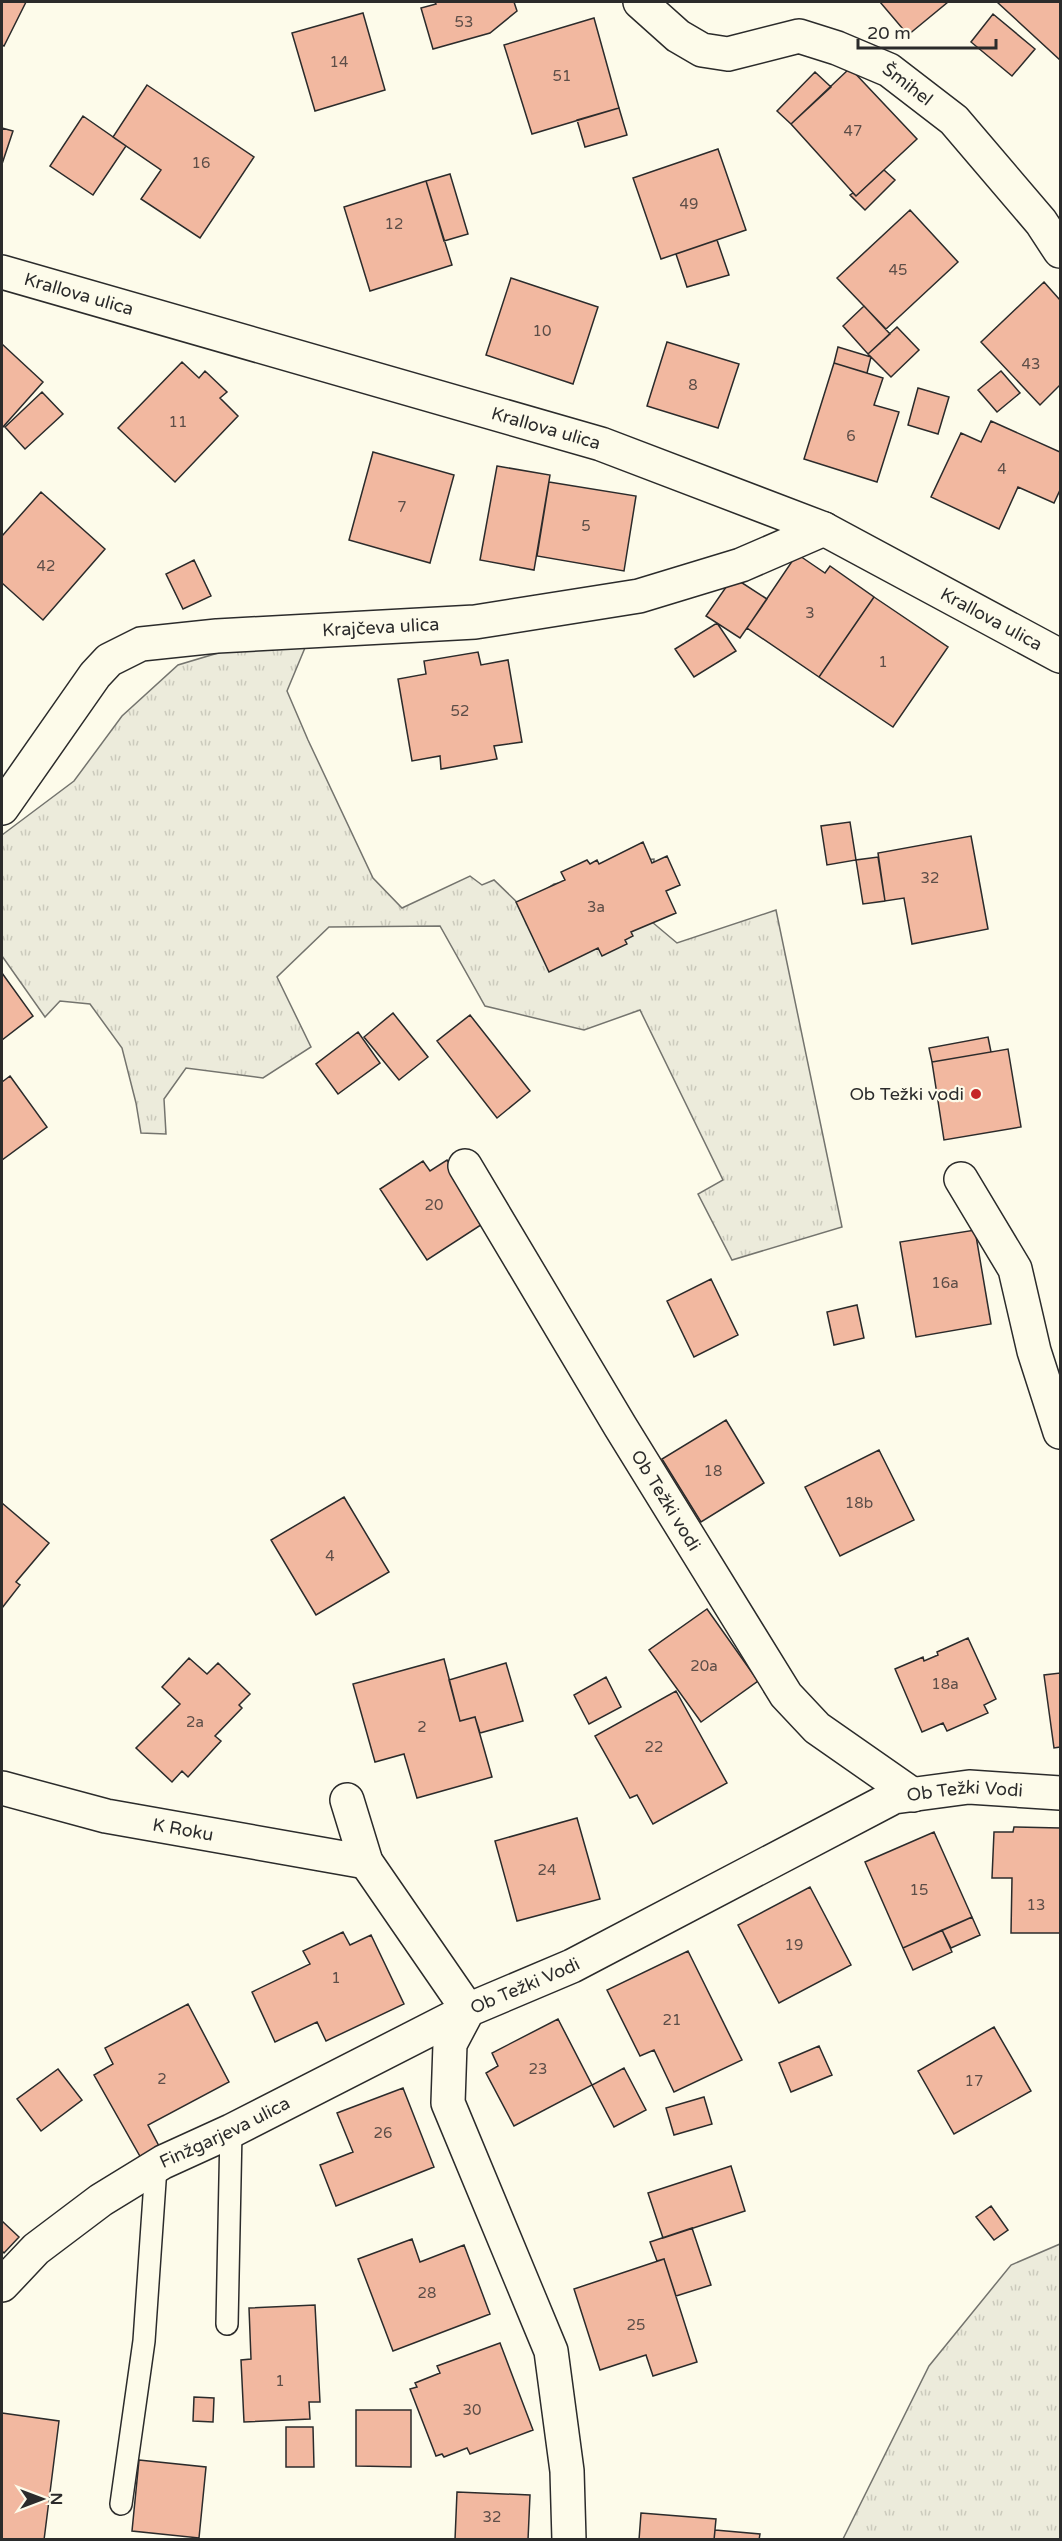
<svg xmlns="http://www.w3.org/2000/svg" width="1062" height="2541" font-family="'Varela Round',sans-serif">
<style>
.grass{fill:url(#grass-tufts);stroke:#74746e;stroke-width:1.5}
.building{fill:#f2b8a0;stroke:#2b2b2b;stroke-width:1.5}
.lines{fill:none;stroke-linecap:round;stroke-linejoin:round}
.lane-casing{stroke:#2b2b2b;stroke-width:24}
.street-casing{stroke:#2b2b2b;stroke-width:36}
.lane{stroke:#fdfbea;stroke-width:21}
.street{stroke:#fdfbea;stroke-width:33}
.poi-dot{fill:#c62828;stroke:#fdfbea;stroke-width:2}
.labels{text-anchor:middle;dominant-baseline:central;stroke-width:4.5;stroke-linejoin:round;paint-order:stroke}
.number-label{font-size:15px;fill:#5d4e48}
.street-label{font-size:18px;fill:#2b2b2b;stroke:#fdfbea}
.poi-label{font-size:18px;fill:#2b2b2b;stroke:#fdfbea;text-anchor:end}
</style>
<defs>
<pattern id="grass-tufts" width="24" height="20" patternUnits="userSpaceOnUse" patternTransform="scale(1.5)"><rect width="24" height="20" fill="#ecebdb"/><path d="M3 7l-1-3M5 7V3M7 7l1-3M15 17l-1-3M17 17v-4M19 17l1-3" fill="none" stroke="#cbcabc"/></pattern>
</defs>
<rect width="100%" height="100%" fill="#fdfbea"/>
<path class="grass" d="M 258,641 L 307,643 L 287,691 L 308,740 L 373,878 L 402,908 L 470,876 L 482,885 L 494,880 L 521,906 L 554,884 L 577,880 L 614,862 L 654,859 L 652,922 L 677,943 L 776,910 L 842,1227 L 732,1260 L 698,1194 L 723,1180 L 640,1010 L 584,1030 L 485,1006 L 440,926 L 329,927 L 277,977 L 311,1047 L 263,1078 L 186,1068 L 164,1099 L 166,1134 L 141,1133 L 136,1103 L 122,1048 L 90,1004 L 60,1001 L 45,1017 L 2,956 L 2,835 L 74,781 L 122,716 L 178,665 Z
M 1060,2244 L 1060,2539 L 843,2539 L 929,2366 L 1011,2265 Z"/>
<path class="building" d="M 2,2 L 26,2 L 4,46 L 2,45 Z
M 435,2 L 514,2 L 517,11 L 490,33 L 433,49 L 421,8 L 436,4 Z
M 880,2 L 948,2 L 908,35 Z
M 997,2 L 1060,2 L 1060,60 Z
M 363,13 L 385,90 L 315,111 L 292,33 Z
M 993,14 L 1035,49 L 1012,76 L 971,42 Z
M 594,18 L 619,108 L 532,134 L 504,45 Z
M 850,68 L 917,139 L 856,196 L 791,124 Z
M 815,72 L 831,87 L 791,124 L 777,111 Z
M 147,85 L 254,157 L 200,238 L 141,199 L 161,170 L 113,137 Z
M 619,108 L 627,135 L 585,147 L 577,120 Z
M 83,116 L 126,146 L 93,195 L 50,166 Z
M 2,128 L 13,131 L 2,164 Z
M 718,149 L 746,230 L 661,259 L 633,178 Z
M 884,170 L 895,180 L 865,210 L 850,195 L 853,193 L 856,196 Z
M 450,174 L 468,234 L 444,241 L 426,181 Z
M 426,181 L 452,265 L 370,291 L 344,207 Z
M 910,210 L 958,262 L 886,329 L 837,278 Z
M 717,240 L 729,275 L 687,287 L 676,254 Z
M 511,278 L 598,307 L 573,384 L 486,355 Z
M 1044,282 L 1060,300 L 1060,385 L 1040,405 L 981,342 Z
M 864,306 L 890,334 L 868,354 L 843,326 Z
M 897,327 L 919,350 L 891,377 L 868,354 Z
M 667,342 L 739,364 L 718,428 L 647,406 Z
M 2,344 L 43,382 L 2,428 Z
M 838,347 L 871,357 L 867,373 L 834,363 Z
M 182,362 L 199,378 L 205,371 L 227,392 L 220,398 L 238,416 L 175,482 L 118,428 Z
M 834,363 L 883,378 L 874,405 L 899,412 L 877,482 L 804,459 Z
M 1001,371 L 1020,393 L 997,412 L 978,390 Z
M 918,388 L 949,397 L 938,434 L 908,425 Z
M 42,392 L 63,414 L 25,449 L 5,427 Z
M 991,421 L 1060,452 L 1060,490 L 1054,503 L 1018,487 L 999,529 L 931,497 L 961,433 L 981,442 Z
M 373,452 L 454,475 L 430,563 L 349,540 Z
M 497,466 L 550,475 L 534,570 L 480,560 Z
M 549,482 L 636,496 L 624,571 L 537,556 Z
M 41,492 L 105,549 L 43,620 L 2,583 L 2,536 Z
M 797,554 L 825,573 L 830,566 L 874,597 L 819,677 L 747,628 Z
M 194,560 L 211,596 L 183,609 L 166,574 Z
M 733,577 L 767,599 L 740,638 L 706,616 Z
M 874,597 L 948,647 L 893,727 L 819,677 Z
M 717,623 L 736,651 L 694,677 L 675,649 Z
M 478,652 L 481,665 L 508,660 L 522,742 L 494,746 L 497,759 L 441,769 L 440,756 L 412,761 L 398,679 L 426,674 L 424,661 Z
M 850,822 L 856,860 L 827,865 L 821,826 Z
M 971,836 L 988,929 L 912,944 L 904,898 L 885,901 L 878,853 Z
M 643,842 L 652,863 L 667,856 L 680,885 L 666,891 L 676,913 L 631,932 L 633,936 L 625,940 L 627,944 L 602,956 L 598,948 L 549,972 L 516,902 L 565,880 L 561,872 L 587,860 L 590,864 L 597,860 L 599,864 Z
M 878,857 L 885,901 L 863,904 L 856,860 Z
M 2,973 L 33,1016 L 2,1040 Z
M 393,1013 L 428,1057 L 399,1080 L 364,1037 Z
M 470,1015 L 530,1091 L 497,1118 L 437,1041 Z
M 358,1032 L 380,1063 L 338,1094 L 316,1064 Z
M 988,1037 L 991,1052 L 932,1062 L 929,1048 Z
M 1008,1049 L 1021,1127 L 944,1140 L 932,1062 Z
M 10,1076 L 47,1127 L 2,1160 L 2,1082 Z
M 447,1160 L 487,1221 L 427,1260 L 380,1189 L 423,1161 L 430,1171 Z
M 975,1230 L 991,1324 L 916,1337 L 900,1242 Z
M 711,1279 L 738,1335 L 694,1357 L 667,1301 Z
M 857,1305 L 864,1338 L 834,1345 L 827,1312 Z
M 726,1420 L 764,1483 L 701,1522 L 662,1459 Z
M 879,1450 L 914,1520 L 840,1556 L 805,1487 Z
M 344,1497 L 389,1572 L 316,1615 L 271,1540 Z
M 2,1503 L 49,1543 L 16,1582 L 20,1585 L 2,1608 Z
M 707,1609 L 758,1681 L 701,1722 L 649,1650 Z
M 968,1638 L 996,1699 L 984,1705 L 988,1713 L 947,1731 L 943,1723 L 922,1732 L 895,1669 L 923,1657 L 924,1661 L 938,1655 L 937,1652 Z
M 189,1658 L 207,1674 L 218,1663 L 250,1694 L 239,1705 L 242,1708 L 215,1736 L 221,1741 L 188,1777 L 182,1771 L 172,1782 L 136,1748 L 180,1704 L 162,1687 Z
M 444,1659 L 460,1721 L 475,1717 L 492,1777 L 417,1798 L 404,1754 L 375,1762 L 353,1684 Z
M 506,1663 L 523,1721 L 480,1733 L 475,1717 L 460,1721 L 449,1680 Z
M 1060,1673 L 1060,1747 L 1054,1748 L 1044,1675 Z
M 606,1677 L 621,1707 L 589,1724 L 574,1695 Z
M 676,1691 L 727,1783 L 653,1824 L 637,1795 L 630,1798 L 595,1736 Z
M 577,1818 L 600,1899 L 517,1921 L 495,1841 Z
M 1014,1827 L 1060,1828 L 1060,1933 L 1011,1933 L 1012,1878 L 992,1878 L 994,1832 L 1013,1832 Z
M 934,1832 L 972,1917 L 903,1948 L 865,1862 Z
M 810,1887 L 851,1965 L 779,2003 L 738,1925 Z
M 972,1917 L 980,1935 L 951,1948 L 942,1930 Z
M 942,1930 L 952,1952 L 913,1970 L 903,1948 Z
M 343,1932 L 350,1945 L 371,1935 L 404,2004 L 326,2041 L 317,2022 L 275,2042 L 252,1992 L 310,1964 L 303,1951 Z
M 688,1951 L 742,2060 L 674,2092 L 654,2050 L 640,2056 L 607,1990 Z
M 188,2004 L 229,2082 L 148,2125 L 160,2148 L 141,2158 L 94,2075 L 113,2064 L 105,2048 Z
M 558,2019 L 592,2085 L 514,2126 L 486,2073 L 498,2066 L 492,2053 Z
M 994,2027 L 1031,2091 L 954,2134 L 918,2071 Z
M 819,2046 L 832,2075 L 791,2092 L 779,2063 Z
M 624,2068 L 646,2110 L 614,2127 L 592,2085 Z
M 58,2069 L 82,2100 L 41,2131 L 17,2099 Z
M 403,2088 L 434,2167 L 336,2206 L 320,2165 L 353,2152 L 337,2113 Z
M 704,2097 L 712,2124 L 674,2135 L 666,2108 Z
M 731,2166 L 745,2211 L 663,2238 L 648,2193 Z
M 991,2206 L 1008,2230 L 994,2240 L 976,2217 Z
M 2,2221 L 19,2237 L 4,2253 L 2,2251 Z
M 692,2228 L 711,2285 L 676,2296 L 664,2259 L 657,2261 L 650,2242 Z
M 412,2239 L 420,2262 L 464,2245 L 490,2314 L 393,2351 L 358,2259 Z
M 664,2259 L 697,2362 L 653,2376 L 646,2355 L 600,2370 L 574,2289 Z
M 315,2305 L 320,2402 L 309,2402 L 310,2419 L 244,2422 L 241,2360 L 251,2359 L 249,2308 Z
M 500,2343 L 533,2430 L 470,2454 L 467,2448 L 444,2457 L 442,2454 L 436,2456 L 410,2389 L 417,2387 L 415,2383 L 440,2373 L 437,2366 Z
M 194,2397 L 214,2398 L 213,2422 L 193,2421 Z
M 356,2410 L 411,2410 L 411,2467 L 356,2466 Z
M 2,2413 L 59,2421 L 44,2540 L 2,2540 Z
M 286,2427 L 313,2427 L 314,2467 L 286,2467 Z
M 139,2460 L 206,2467 L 199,2538 L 132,2531 Z
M 457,2492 L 530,2495 L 528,2540 L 455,2540 Z
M 641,2513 L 716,2519 L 714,2540 L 639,2540 Z
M 715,2530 L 760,2534 L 759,2540 L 714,2540 Z"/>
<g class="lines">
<defs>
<path id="lane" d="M 227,2324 L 231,2131
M 121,2504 L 144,2341 L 156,2167"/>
<g id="street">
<path id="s1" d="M 640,2 L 678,36 L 702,50 L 728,54 L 799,36 L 837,48 L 889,70 L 954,120 L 1041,222 L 1060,251"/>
<path id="s2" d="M 2,272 L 601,444 L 824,529 L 1060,656"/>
<path id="s3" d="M 2,808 L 95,675 L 109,660 L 141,644 L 217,636 L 475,622 L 639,596 L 741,565 L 824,529"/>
<path id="s4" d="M 465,1166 L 620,1426 L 786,1695 L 817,1728 L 913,1795"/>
<path d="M 961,1179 L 1015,1269 L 1034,1351 L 1060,1432"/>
<path id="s5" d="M 2,1788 L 106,1816 L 366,1862"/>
<path id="s6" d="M 2,2285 L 36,2249 L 101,2200 L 163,2162 L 231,2131 L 468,2010 L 366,1862 L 347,1800"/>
<path id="s7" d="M 569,2540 L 567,2471 L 551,2351 L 448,2103 L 450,2044 L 468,2010 L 572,1966 L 894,1797 L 969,1787 L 1060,1793"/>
</g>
</defs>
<use href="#lane" class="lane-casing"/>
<use href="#street" class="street-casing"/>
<use href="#lane" class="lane"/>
<use href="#street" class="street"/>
</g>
<circle class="poi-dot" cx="976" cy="1094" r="6"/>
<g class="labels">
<g class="number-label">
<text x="464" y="22">53</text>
<text x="339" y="62">14</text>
<text x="562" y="76">51</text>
<text x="853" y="131">47</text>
<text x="201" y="163">16</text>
<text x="689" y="204">49</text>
<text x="394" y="224">12</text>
<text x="898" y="270">45</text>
<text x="542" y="331">10</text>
<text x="1031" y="364">43</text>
<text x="693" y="385">8</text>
<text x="178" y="422">11</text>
<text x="851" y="436">6</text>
<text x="1002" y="469">4</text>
<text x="402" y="507">7</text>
<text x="586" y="526">5</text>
<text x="46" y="566">42</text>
<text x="810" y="613">3</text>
<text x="883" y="662">1</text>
<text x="460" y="711">52</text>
<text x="930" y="878">32</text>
<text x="596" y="907">3a</text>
<text x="434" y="1205">20</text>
<text x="945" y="1283">16a</text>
<text x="713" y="1471">18</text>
<text x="859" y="1503">18b</text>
<text x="330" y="1556">4</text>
<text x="704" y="1666">20a</text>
<text x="945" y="1684">18a</text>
<text x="195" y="1722">2a</text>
<text x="422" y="1727">2</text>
<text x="654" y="1747">22</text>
<text x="547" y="1870">24</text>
<text x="919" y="1890">15</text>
<text x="1036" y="1905">13</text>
<text x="794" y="1945">19</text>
<text x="336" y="1978">1</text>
<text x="672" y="2020">21</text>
<text x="538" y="2069">23</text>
<text x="162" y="2079">2</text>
<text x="974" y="2081">17</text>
<text x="383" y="2133">26</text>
<text x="427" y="2293">28</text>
<text x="636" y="2325">25</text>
<text x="280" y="2381">1</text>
<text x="472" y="2410">30</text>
<text x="492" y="2517">32</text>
</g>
<g class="street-label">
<text stroke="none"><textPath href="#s1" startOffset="298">Šmihel</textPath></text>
<text stroke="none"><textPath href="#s2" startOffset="80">Krallova ulica</textPath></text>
<text stroke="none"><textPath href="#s2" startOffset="566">Krallova ulica</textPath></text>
<text stroke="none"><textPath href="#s2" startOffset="1052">Krallova ulica</textPath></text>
<text stroke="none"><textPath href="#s3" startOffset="459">Krajčeva ulica</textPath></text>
<text stroke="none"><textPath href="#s4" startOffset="390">Ob Težki vodi</textPath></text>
<text stroke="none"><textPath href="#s7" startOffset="1104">Ob Težki Vodi</textPath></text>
<text stroke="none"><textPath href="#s5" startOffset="186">K Roku</textPath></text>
<text stroke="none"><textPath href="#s7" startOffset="618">Ob Težki Vodi</textPath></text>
<text stroke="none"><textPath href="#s6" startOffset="272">Finžgarjeva ulica</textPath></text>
</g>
<g class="poi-label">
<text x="964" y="1094">Ob Težki vodi</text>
</g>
</g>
<rect width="1062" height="2541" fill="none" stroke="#2b2b2b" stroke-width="6"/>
<g transform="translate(42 2499) rotate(90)" stroke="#fdfbea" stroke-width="4.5" paint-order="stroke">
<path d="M0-4.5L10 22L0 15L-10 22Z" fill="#2b2b2b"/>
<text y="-9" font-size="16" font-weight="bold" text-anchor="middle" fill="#2b2b2b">N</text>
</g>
<path d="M858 39v9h138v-9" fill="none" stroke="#2b2b2b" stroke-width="3"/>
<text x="867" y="39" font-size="18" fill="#2b2b2b" stroke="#fdfbea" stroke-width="4.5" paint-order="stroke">20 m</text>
</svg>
